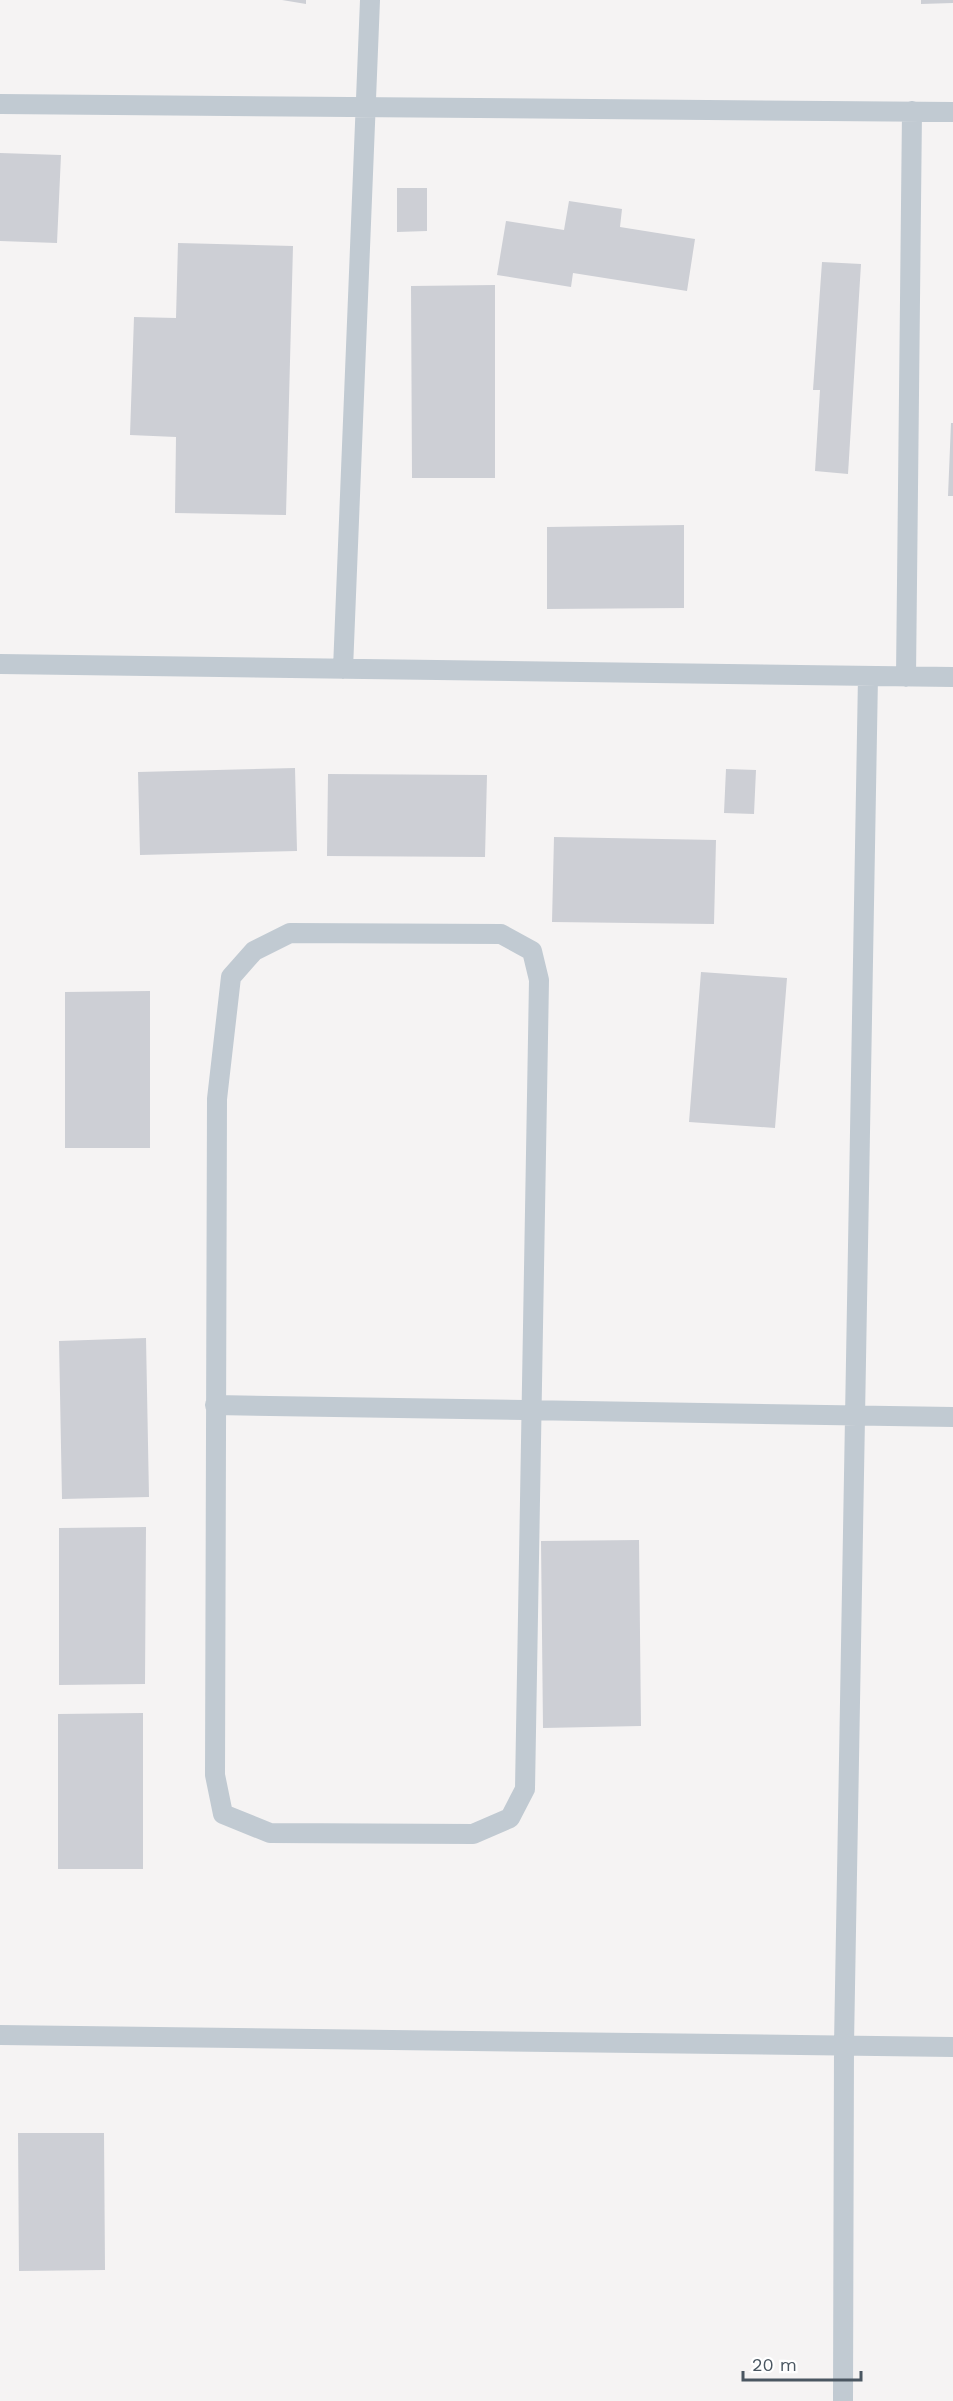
<svg xmlns="http://www.w3.org/2000/svg" width="953" height="2401" font-family="'Work Sans',sans-serif">
<style>
.building{fill:#cdcfd5}
.lines{fill:none;stroke-linecap:round;stroke-linejoin:round}
.lane{stroke:#c1cad2;stroke-width:20}
</style>
<rect width="100%" height="100%" fill="#f5f3f3"/>
<path class="building" d="M 282,0 L 306,0 L 306,4 Z
M 921,0 L 953,0 L 953,3 L 921,4 Z
M 0,153 L 61,155 L 57,243 L 0,241 Z
M 397,188 L 427,188 L 427,231 L 397,232 Z
M 569,201 L 622,209 L 620,227 L 695,239 L 687,291 L 573,273 L 571,287 L 497,275 L 506,221 L 564,230 Z
M 178,243 L 293,246 L 286,515 L 175,513 L 176,437 L 130,435 L 134,317 L 176,318 Z
M 822,262 L 861,264 L 848,474 L 815,471 L 820,390 L 813,390 Z
M 495,285 L 495,478 L 412,478 L 411,286 Z
M 951,423 L 953,423 L 953,496 L 948,496 Z
M 684,525 L 684,608 L 547,609 L 547,527 Z
M 295,768 L 297,851 L 140,855 L 138,772 Z
M 726,769 L 756,770 L 754,814 L 724,813 Z
M 328,774 L 487,775 L 485,857 L 327,856 Z
M 554,837 L 716,840 L 714,924 L 552,922 Z
M 701,972 L 787,978 L 775,1128 L 689,1122 Z
M 150,991 L 150,1148 L 65,1148 L 65,992 Z
M 146,1338 L 149,1497 L 62,1499 L 59,1341 Z
M 146,1527 L 145,1684 L 59,1685 L 59,1528 Z
M 639,1540 L 641,1726 L 543,1728 L 541,1541 Z
M 143,1713 L 143,1869 L 58,1869 L 58,1714 Z
M 18,2133 L 104,2133 L 105,2270 L 19,2271 Z"/>
<g class="lines">
<path class="lane" d="M 0,104 L 953,112
M 0,664 L 953,677
M 343,669 L 370,0
M 906,677 L 912,111
M 290,933 L 501,934 L 532,951 L 539,980 L 525,1789 L 510,1818 L 473,1834 L 270,1833 L 223,1814 L 215,1775 L 217,1099 L 231,977 L 254,951 Z
M 215,1405 L 953,1417
M 0,2035 L 953,2047
M 843,2401 L 844,2045 L 868,676"/>
</g>
<path d="M743 2371v9h118v-9" fill="none" stroke="#4a5661" stroke-width="3"/>
<text x="752" y="2371" font-size="18" fill="#4a5661" stroke="#ffffff" stroke-width="4.5" paint-order="stroke">20 m</text>
</svg>
